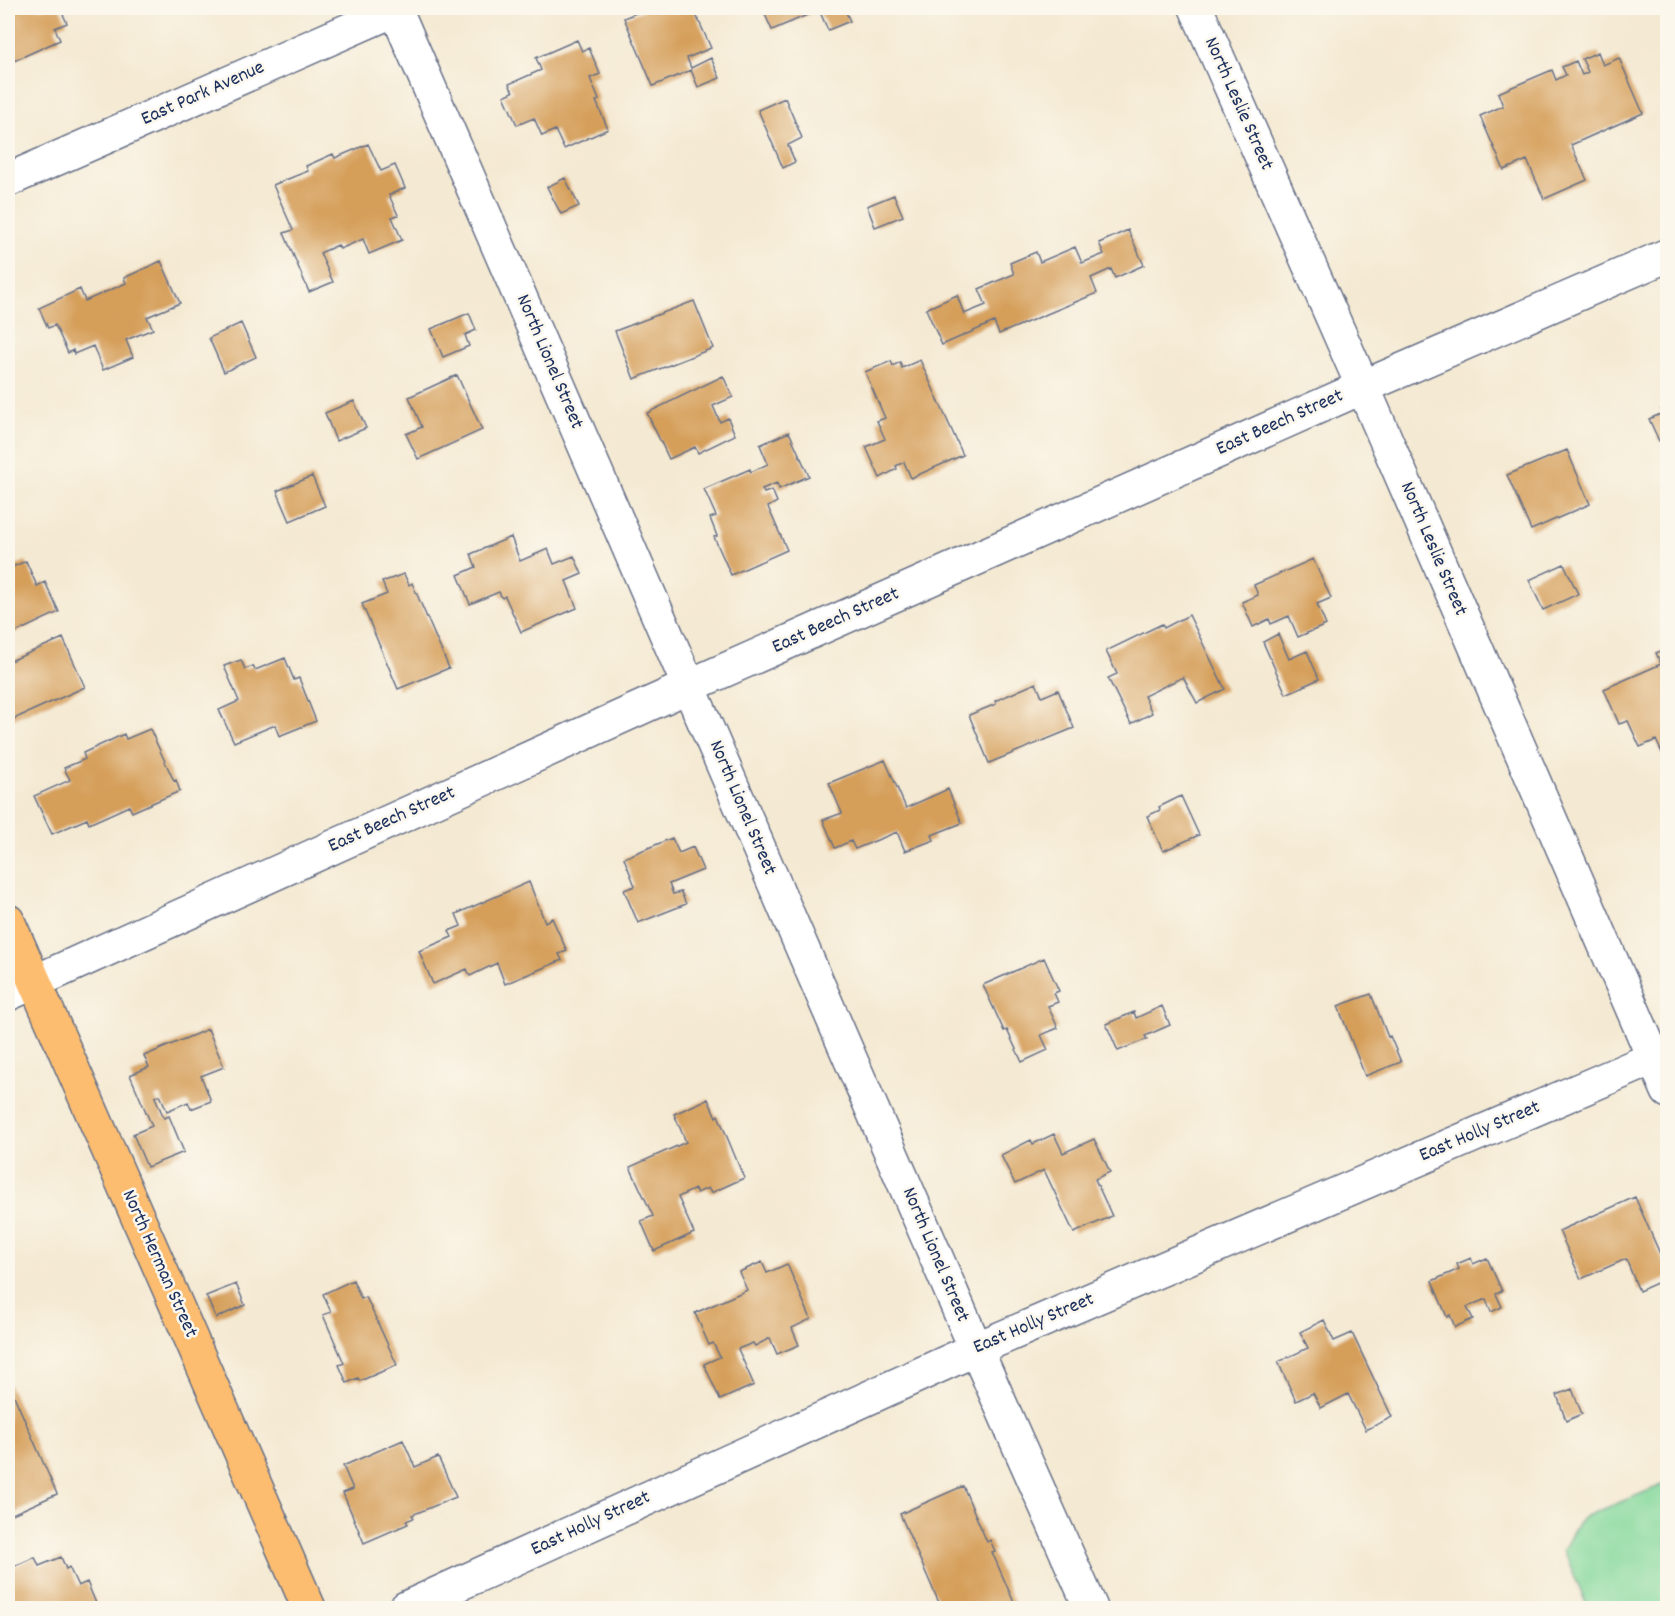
<svg xmlns="http://www.w3.org/2000/svg" width="1675" height="1616" font-family="Dekko,sans-serif">
<style>
.green{fill:#84d89b;stroke:#50847c;stroke-width:1.5}
.building{fill:#d59f5a}
.lines{fill:none;stroke-linecap:round;stroke-linejoin:round}
.minor-casing{stroke:#677087;stroke-width:36}
.major-casing{stroke:#677087;stroke-width:36}
.minor{stroke:#fff;stroke-width:33}
.major{stroke:#fcbd6f;stroke-width:33}
.labels{text-anchor:middle;dominant-baseline:central;stroke-width:5;stroke-linejoin:round;paint-order:stroke}
.street-label{font-size:20px;fill:#1b2f5e;stroke:#fbf7ec}
</style>
<rect width="100%" height="100%" fill="#fbf7ec"/>
<filter id="ink" filterUnits="userSpaceOnUse"><feTurbulence type="fractalNoise" baseFrequency=".0167" numOctaves="2"/><feDisplacementMap in="SourceGraphic" scale="12" xChannelSelector="R" yChannelSelector="G"/><feConvolveMatrix kernelMatrix="1 2 1 2 8 2 1 2 1" color-interpolation-filters="sRGB"/></filter>
<filter id="wash" filterUnits="userSpaceOnUse"><feTurbulence type="fractalNoise" baseFrequency=".008" numOctaves="4" result="noise"/><feDisplacementMap in="SourceGraphic" scale="24" xChannelSelector="R" yChannelSelector="G"/><feGaussianBlur stdDeviation="1.35" result="paint"/><feColorMatrix in="noise" values="0 0 0 0 0 0 0 0 0 0 0 0 0 0 0 0 0 1.4 0 .05"/><feComposite in="paint" operator="in"/></filter>
<g filter="url(#wash)">
<rect width="100%" height="100%" fill="#f4e9d2"/>
<path class="green" d="M 1667,1483 L 1667,1608 L 1588,1608 L 1563,1550 L 1581,1518 Z"/>
<g id="blocks">
<path class="building" d="M 8,8 L 60,8 L 67,23 L 55,28 L 60,40 L 9,63 Z
M 648,8 L 693,8 L 711,48 L 687,58 L 691,68 L 711,58 L 720,78 L 698,87 L 691,70 L 653,86 L 624,18 Z
M 755,8 L 844,8 L 850,21 L 828,30 L 819,10 L 772,30 L 763,10 L 757,12 Z
M 577,40 L 582,51 L 589,48 L 600,74 L 590,78 L 599,100 L 596,101 L 608,129 L 564,149 L 555,130 L 542,136 L 534,118 L 517,125 L 504,96 L 513,92 L 509,84 L 541,70 L 536,58 Z
M 1598,52 L 1603,65 L 1619,58 L 1643,113 L 1571,145 L 1587,180 L 1544,199 L 1527,160 L 1504,170 L 1480,116 L 1503,106 L 1498,93 L 1552,70 L 1556,80 L 1566,75 L 1562,67 L 1576,61 L 1582,75 L 1588,72 L 1582,59 Z
M 785,98 L 802,138 L 788,145 L 795,162 L 783,168 L 758,110 Z
M 368,144 L 381,171 L 395,165 L 405,188 L 389,195 L 398,215 L 392,217 L 402,240 L 369,254 L 363,239 L 340,249 L 338,245 L 320,253 L 333,282 L 309,292 L 284,233 L 293,230 L 273,185 L 308,171 L 306,166 L 333,154 L 335,158 Z
M 565,178 L 579,206 L 561,214 L 547,187 Z
M 894,195 L 903,216 L 875,227 L 867,206 Z
M 1128,230 L 1144,265 L 1115,278 L 1111,269 L 1091,278 L 1097,293 L 999,334 L 994,322 L 942,345 L 926,309 L 957,295 L 964,314 L 986,305 L 979,289 L 1014,274 L 1010,263 L 1036,252 L 1040,262 L 1075,247 L 1082,263 L 1104,254 L 1099,243 Z
M 161,261 L 180,303 L 147,317 L 153,329 L 126,340 L 133,357 L 103,370 L 93,346 L 74,354 L 73,350 L 68,353 L 55,325 L 48,328 L 39,308 L 80,289 L 85,301 L 126,283 L 124,278 Z
M 694,301 L 713,348 L 634,379 L 615,331 Z
M 469,313 L 476,330 L 465,335 L 469,346 L 443,357 L 431,329 Z
M 241,323 L 256,357 L 224,372 L 209,338 Z
M 920,360 L 963,455 L 911,478 L 904,462 L 896,466 L 897,469 L 880,478 L 866,447 L 885,439 L 877,421 L 885,418 L 865,372 L 891,361 L 893,366 L 900,362 L 902,368 Z
M 457,375 L 482,430 L 418,459 L 406,434 L 422,427 L 409,397 Z
M 723,376 L 733,397 L 713,406 L 720,422 L 728,418 L 735,435 L 698,453 L 695,447 L 669,459 L 647,413 Z
M 354,401 L 366,428 L 336,441 L 325,413 Z
M 1668,406 L 1668,437 L 1659,441 L 1649,419 L 1663,413 L 1661,409 Z
M 789,432 L 809,476 L 779,489 L 777,483 L 762,489 L 764,493 L 772,490 L 777,502 L 768,507 L 787,550 L 731,575 L 714,537 L 717,536 L 710,518 L 716,516 L 704,489 L 750,469 L 751,472 L 768,464 L 760,445 Z
M 1567,450 L 1590,504 L 1531,530 L 1507,475 Z
M 312,476 L 325,506 L 290,521 L 277,491 Z
M 511,537 L 520,561 L 548,549 L 554,564 L 574,556 L 582,574 L 566,581 L 577,608 L 521,632 L 505,596 L 502,598 L 499,592 L 470,604 L 458,575 L 476,567 L 471,554 Z
M 1313,559 L 1331,598 L 1317,604 L 1326,625 L 1298,637 L 1289,616 L 1271,624 L 1269,619 L 1253,627 L 1242,602 L 1258,595 L 1254,585 Z
M 26,561 L 37,586 L 45,582 L 59,612 L 8,636 L 8,569 Z
M 1564,564 L 1578,594 L 1543,610 L 1529,580 Z
M 404,574 L 409,585 L 412,583 L 449,668 L 398,689 L 362,604 L 387,594 L 382,582 Z
M 1189,615 L 1225,689 L 1197,703 L 1183,677 L 1144,696 L 1152,713 L 1131,724 L 1108,678 L 1117,674 L 1106,651 L 1162,624 L 1164,628 Z
M 1278,634 L 1289,659 L 1307,651 L 1319,679 L 1286,694 L 1263,642 Z
M 63,638 L 85,687 L 9,721 L 8,662 Z
M 1668,648 L 1668,766 L 1656,740 L 1640,747 L 1628,721 L 1619,724 L 1604,689 L 1661,664 L 1656,653 Z
M 285,658 L 294,680 L 299,678 L 316,721 L 279,736 L 275,725 L 234,742 L 219,710 L 239,701 L 224,666 L 241,660 L 245,669 L 253,666 L 255,670 Z
M 1036,683 L 1042,697 L 1058,690 L 1074,728 L 989,763 L 969,715 L 996,704 L 995,701 Z
M 150,729 L 174,781 L 176,780 L 180,791 L 132,812 L 129,806 L 89,824 L 87,819 L 52,834 L 34,796 L 70,780 L 64,768 L 85,759 L 83,753 L 124,734 L 126,739 Z
M 885,760 L 906,808 L 948,789 L 962,823 L 932,835 L 934,840 L 905,851 L 897,832 L 855,849 L 851,841 L 835,848 L 823,820 L 842,813 L 829,783 Z
M 1181,796 L 1199,835 L 1163,851 L 1147,816 L 1160,810 L 1159,807 Z
M 672,838 L 679,853 L 693,847 L 703,870 L 669,884 L 673,894 L 681,892 L 686,904 L 638,923 L 624,890 L 635,886 L 624,858 Z
M 529,882 L 545,922 L 552,918 L 567,951 L 559,954 L 562,960 L 505,984 L 497,963 L 470,976 L 467,969 L 433,984 L 419,951 L 452,937 L 449,931 L 461,926 L 456,914 Z
M 1044,958 L 1059,991 L 1054,993 L 1058,1002 L 1048,1006 L 1058,1028 L 1041,1035 L 1048,1050 L 1022,1062 L 1007,1030 L 1004,1031 L 983,985 Z
M 1371,994 L 1388,1037 L 1390,1036 L 1401,1062 L 1365,1076 L 1338,1006 Z
M 1162,1006 L 1170,1025 L 1145,1036 L 1147,1039 L 1118,1051 L 1106,1024 L 1134,1012 L 1136,1018 Z
M 208,1029 L 224,1067 L 201,1076 L 211,1101 L 191,1109 L 188,1102 L 167,1111 L 160,1095 L 155,1097 L 164,1118 L 169,1116 L 184,1152 L 147,1167 L 133,1134 L 152,1126 L 130,1075 L 149,1067 L 144,1056 Z
M 708,1099 L 716,1117 L 718,1115 L 744,1178 L 711,1193 L 708,1188 L 697,1193 L 695,1189 L 678,1197 L 694,1233 L 654,1251 L 641,1221 L 653,1216 L 630,1167 L 686,1142 L 674,1114 Z
M 1054,1134 L 1063,1153 L 1094,1139 L 1110,1172 L 1095,1179 L 1112,1216 L 1074,1233 L 1044,1170 L 1015,1184 L 1001,1155 L 1031,1140 L 1033,1144 Z
M 1635,1197 L 1668,1272 L 1668,1278 L 1639,1291 L 1626,1259 L 1581,1279 L 1559,1231 Z
M 1471,1258 L 1473,1264 L 1487,1258 L 1502,1291 L 1496,1294 L 1502,1307 L 1491,1312 L 1486,1299 L 1467,1307 L 1473,1319 L 1455,1327 L 1450,1315 L 1447,1317 L 1432,1281 L 1459,1269 L 1457,1264 Z
M 762,1262 L 767,1273 L 787,1264 L 811,1319 L 792,1328 L 799,1345 L 777,1354 L 770,1338 L 755,1346 L 753,1343 L 738,1349 L 754,1385 L 720,1400 L 704,1364 L 720,1357 L 713,1343 L 709,1345 L 695,1313 L 747,1290 L 739,1272 Z
M 353,1280 L 361,1299 L 366,1297 L 397,1365 L 360,1381 L 358,1378 L 347,1383 L 339,1365 L 344,1363 L 323,1315 L 331,1312 L 323,1294 Z
M 236,1284 L 245,1305 L 216,1318 L 206,1296 Z
M 1324,1320 L 1334,1341 L 1352,1333 L 1392,1417 L 1366,1430 L 1348,1394 L 1321,1408 L 1313,1393 L 1296,1401 L 1278,1362 L 1308,1348 L 1300,1332 Z
M 8,1382 L 57,1494 L 8,1516 Z
M 1572,1389 L 1582,1414 L 1566,1421 L 1557,1395 Z
M 403,1440 L 415,1467 L 438,1457 L 456,1497 L 412,1515 L 414,1518 L 406,1521 L 408,1524 L 364,1543 L 343,1493 L 353,1489 L 343,1466 Z
M 963,1486 L 987,1542 L 990,1540 L 995,1551 L 992,1552 L 1016,1607 L 1013,1608 L 932,1608 L 940,1605 L 900,1514 Z
M 35,1557 L 39,1566 L 61,1557 L 66,1569 L 69,1567 L 78,1586 L 87,1582 L 98,1608 L 8,1608 L 8,1569 Z"/>
</g>
</g>
<g filter="url(#ink)">
<use href="#blocks" fill-opacity="0" stroke="#677087" stroke-width="1.5"/>
<g class="lines">
<defs>
<path id="minor" d="M 395,8 L 976,1349 L 1091,1608
M 1196,8 L 1363,387 L 1668,1091
M 8,180 L 399,8
M 8,994 L 689,686 L 1363,387 L 1668,255
M 406,1608 L 976,1349 L 1668,1052"/>
<path id="major" d="M 8,921 L 309,1608"/>
</defs>
<use href="#minor" class="minor-casing"/>
<use href="#major" class="major-casing"/>
<use href="#minor" class="minor"/>
<use href="#major" class="major"/>
</g>
</g>
<g class="labels">
<g class="street-label">
<text transform="translate(203 94) rotate(-24)">East Park Avenue</text>
<text transform="translate(1238 104) rotate(66)">North Leslie Street</text>
<text transform="translate(549 362) rotate(67)">North Lionel Street</text>
<text transform="translate(1280 423) rotate(-24)">East Beech Street</text>
<text transform="translate(1433 549) rotate(67)">North Leslie Street</text>
<text transform="translate(836 621) rotate(-24)">East Beech Street</text>
<text transform="translate(742 808) rotate(67)">North Lionel Street</text>
<text transform="translate(392 820) rotate(-24)">East Beech Street</text>
<text transform="translate(1480 1132) rotate(-23)">East Holly Street</text>
<text transform="translate(935 1255) rotate(67)">North Lionel Street</text>
<text transform="translate(159 1264) rotate(66)">North Herman Street</text>
<text transform="translate(1034 1324) rotate(-23)">East Holly Street</text>
<text transform="translate(591 1524) rotate(-25)">East Holly Street</text>
</g>
</g>
<rect width="1675" height="1616" fill="none" stroke="#fbf7ec" stroke-width="30"/>
</svg>
